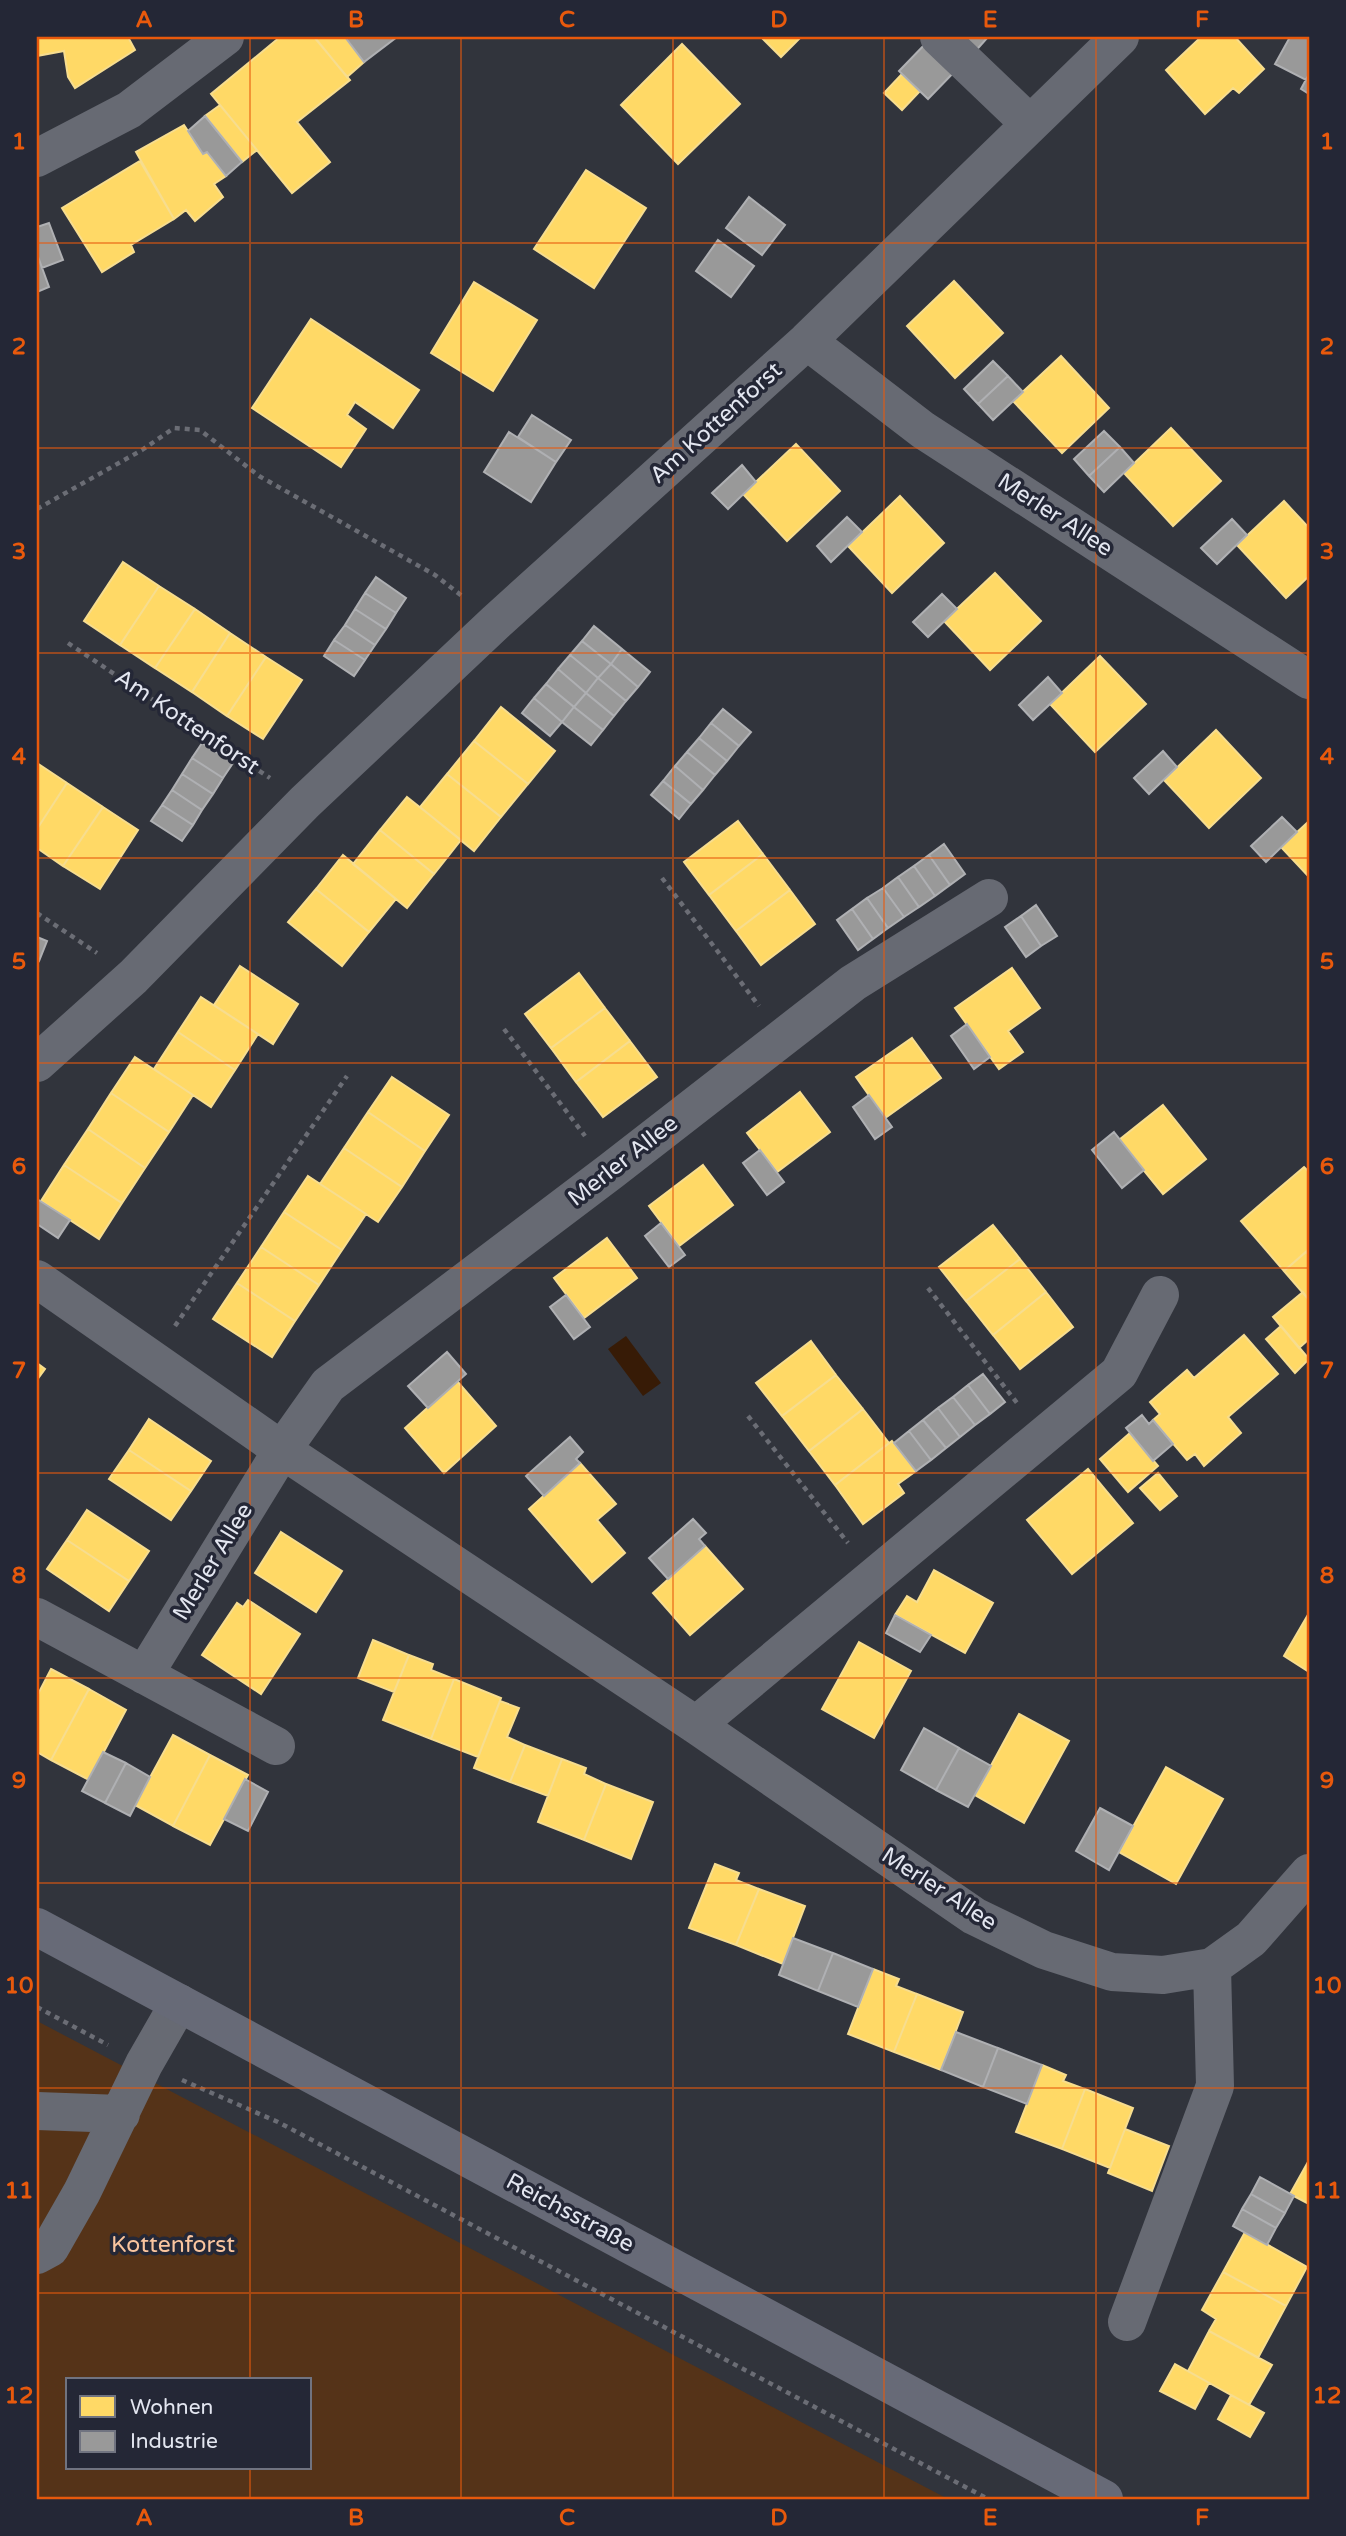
<svg xmlns="http://www.w3.org/2000/svg" width="1346" height="2536" font-family="'Varela Round',sans-serif">
<style>
.green{fill:#553318;fill-rule:evenodd}
.water{fill:#371b06}
.homes{fill:#ffd966;stroke:#f7dd8f;stroke-width:2}
.industry{fill:#999;stroke:#afb0b3;stroke-width:2}
.lines{fill:none;stroke-linecap:round;stroke-linejoin:round}
.path{stroke:#6b6d75;stroke-width:4.5;stroke-dasharray:5 5;stroke-linecap:butt}
.minor{stroke:#676a73;stroke-width:38}
.major{stroke:#676a77;stroke-width:38}
.grid{fill:none;stroke:#e8590c;stroke-width:2;stroke-opacity:0.55}
.labels{text-anchor:middle;dominant-baseline:central;stroke-width:7;stroke-linejoin:round;paint-order:stroke}
.street-label{font-size:23px;fill:#e3e6f0;stroke:#242736}
.park-label{font-size:23px;fill:#fac59f;stroke:#242736}
.neatline{fill:none;stroke:#e8590c;stroke-width:2.5}
.grid-label{font-size:23px;text-anchor:middle;font-weight:bold;fill:#e8590c}
</style>
<rect width="100%" height="100%" fill="#31343c"/>
<path class="green" d="M 37,2021 L 948,2499 L 37,2499 ZM 68,2380 L 310,2380 L 310,2468 L 68,2468 Z"/>
<path class="water" d="M 626,1336 L 661,1383 L 643,1396 L 608,1349 Z"/>
<path class="homes" d="M 37,37 L 128,37 L 135,50 L 75,88 L 68,77 L 64,51 L 37,56 Z
M 280,37 L 314,37 L 350,80 L 297,122 L 330,162 L 292,193 L 211,94 Z
M 318,37 L 345,37 L 364,62 L 347,77 L 316,39 Z
M 761,37 L 801,37 L 781,57 Z
M 1201,37 L 1235,37 L 1264,69 L 1239,93 L 1233,88 L 1205,114 L 1166,70 Z
M 682,44 L 740,104 L 678,164 L 621,105 Z
M 902,74 L 920,91 L 902,110 L 884,93 Z
M 220,105 L 257,150 L 242,162 L 205,116 Z
M 184,125 L 203,154 L 207,152 L 226,176 L 214,184 L 223,197 L 195,221 L 186,210 L 174,219 L 136,152 Z
M 140,161 L 174,219 L 131,245 L 134,252 L 102,272 L 62,208 Z
M 586,170 L 646,208 L 594,288 L 534,249 Z
M 954,281 L 1003,333 L 955,378 L 907,326 Z
M 474,282 L 537,320 L 493,391 L 431,353 Z
M 311,319 L 419,390 L 393,428 L 355,402 L 347,415 L 366,429 L 341,467 L 252,408 Z
M 1061,356 L 1109,408 L 1062,453 L 1013,401 Z
M 1171,428 L 1221,481 L 1173,526 L 1124,473 Z
M 796,444 L 840,491 L 787,541 L 743,494 Z
M 900,496 L 944,543 L 892,593 L 848,546 Z
M 1284,501 L 1309,528 L 1309,576 L 1286,598 L 1237,545 Z
M 123,562 L 159,586 L 120,645 L 84,621 Z
M 995,573 L 1041,621 L 990,670 L 944,621 Z
M 159,586 L 195,609 L 155,668 L 120,645 Z
M 195,609 L 230,633 L 192,692 L 155,668 Z
M 230,633 L 266,657 L 227,716 L 192,692 Z
M 1100,656 L 1146,704 L 1095,752 L 1050,704 Z
M 266,657 L 302,680 L 263,739 L 227,716 Z
M 501,707 L 555,751 L 528,784 L 474,741 Z
M 1216,730 L 1261,778 L 1209,828 L 1164,780 Z
M 474,741 L 528,784 L 501,817 L 447,774 Z
M 37,763 L 67,783 L 37,829 Z
M 447,774 L 501,817 L 474,851 L 420,807 Z
M 67,783 L 103,807 L 63,866 L 37,848 L 37,829 Z
M 407,797 L 461,840 L 434,874 L 380,830 Z
M 103,807 L 138,830 L 100,889 L 63,866 Z
M 738,821 L 763,854 L 709,895 L 684,862 Z
M 1309,821 L 1309,877 L 1281,847 Z
M 380,830 L 434,874 L 407,908 L 353,864 Z
M 763,854 L 790,890 L 736,931 L 709,895 Z
M 343,855 L 396,899 L 369,932 L 316,889 Z
M 316,889 L 369,932 L 342,966 L 288,922 Z
M 790,890 L 815,924 L 761,965 L 736,931 Z
M 240,966 L 298,1004 L 273,1044 L 214,1005 Z
M 1012,968 L 1040,1008 L 1008,1031 L 1023,1052 L 999,1069 L 955,1008 Z
M 579,973 L 605,1008 L 551,1048 L 525,1014 Z
M 201,997 L 258,1034 L 235,1070 L 178,1032 Z
M 605,1008 L 630,1041 L 576,1082 L 551,1048 Z
M 178,1032 L 235,1070 L 211,1107 L 154,1069 Z
M 912,1038 L 941,1078 L 885,1118 L 856,1077 Z
M 630,1041 L 657,1077 L 603,1117 L 576,1082 Z
M 135,1057 L 193,1095 L 169,1132 L 111,1093 Z
M 392,1077 L 449,1115 L 425,1151 L 368,1112 Z
M 800,1092 L 830,1132 L 777,1172 L 747,1133 Z
M 111,1093 L 169,1132 L 145,1168 L 88,1129 Z
M 1163,1105 L 1206,1159 L 1163,1194 L 1119,1140 Z
M 368,1112 L 425,1151 L 402,1187 L 344,1148 Z
M 88,1129 L 145,1168 L 122,1203 L 64,1165 Z
M 344,1148 L 402,1187 L 378,1222 L 320,1184 Z
M 64,1165 L 122,1203 L 99,1239 L 41,1201 Z
M 703,1165 L 733,1205 L 679,1246 L 649,1206 Z
M 1304,1167 L 1309,1172 L 1309,1249 L 1284,1271 L 1241,1221 Z
M 308,1176 L 366,1214 L 342,1250 L 284,1212 Z
M 284,1212 L 342,1250 L 319,1285 L 261,1247 Z
M 993,1225 L 1020,1259 L 966,1301 L 939,1267 Z
M 607,1238 L 637,1278 L 584,1318 L 554,1278 Z
M 261,1247 L 319,1285 L 295,1321 L 237,1283 Z
M 1306,1252 L 1309,1255 L 1309,1300 L 1284,1271 Z
M 1020,1259 L 1046,1292 L 993,1335 L 966,1301 Z
M 237,1283 L 295,1321 L 272,1357 L 213,1319 Z
M 1046,1292 L 1073,1327 L 1020,1369 L 993,1335 Z
M 1303,1292 L 1309,1300 L 1309,1339 L 1299,1348 L 1273,1317 Z
M 1281,1326 L 1309,1359 L 1295,1373 L 1266,1339 Z
M 1244,1335 L 1278,1374 L 1228,1417 L 1241,1433 L 1204,1466 L 1195,1454 L 1187,1460 L 1153,1420 L 1160,1414 L 1150,1402 L 1187,1370 L 1194,1378 Z
M 811,1341 L 836,1375 L 782,1416 L 756,1383 Z
M 37,1363 L 45,1369 L 37,1380 Z
M 836,1375 L 863,1409 L 809,1451 L 782,1416 Z
M 457,1381 L 496,1426 L 444,1473 L 405,1428 Z
M 863,1409 L 889,1443 L 835,1485 L 809,1451 Z
M 149,1419 L 211,1461 L 191,1491 L 129,1450 Z
M 1130,1433 L 1158,1466 L 1128,1492 L 1100,1459 Z
M 892,1441 L 916,1471 L 898,1484 L 904,1493 L 863,1524 L 835,1485 Z
M 129,1450 L 191,1491 L 171,1520 L 109,1479 Z
M 580,1463 L 616,1504 L 597,1520 L 625,1553 L 592,1582 L 529,1509 Z
M 1088,1469 L 1133,1523 L 1072,1574 L 1027,1520 Z
M 1158,1473 L 1177,1496 L 1160,1510 L 1140,1488 Z
M 87,1510 L 149,1551 L 129,1581 L 67,1540 Z
M 281,1532 L 342,1571 L 316,1612 L 255,1573 Z
M 67,1540 L 129,1581 L 109,1611 L 47,1569 Z
M 705,1546 L 743,1589 L 690,1635 L 653,1593 Z
M 934,1570 L 993,1603 L 965,1653 L 895,1615 L 907,1596 L 917,1602 Z
M 248,1600 L 300,1634 L 261,1694 L 202,1655 L 237,1603 L 243,1607 Z
M 1309,1613 L 1309,1672 L 1284,1656 Z
M 373,1640 L 409,1655 L 394,1692 L 358,1678 Z
M 859,1642 L 911,1671 L 874,1738 L 822,1709 Z
M 409,1655 L 433,1664 L 431,1670 L 454,1679 L 431,1739 L 383,1720 Z
M 51,1669 L 89,1689 L 51,1760 L 37,1752 L 37,1696 Z
M 454,1679 L 501,1698 L 478,1757 L 431,1739 Z
M 89,1689 L 126,1710 L 89,1780 L 51,1760 Z
M 500,1701 L 519,1708 L 507,1737 L 525,1745 L 510,1782 L 474,1768 Z
M 1019,1714 L 1069,1741 L 1024,1823 L 975,1795 Z
M 173,1735 L 210,1755 L 173,1826 L 135,1805 Z
M 525,1745 L 562,1759 L 548,1796 L 510,1782 Z
M 210,1755 L 248,1775 L 210,1845 L 173,1826 Z
M 562,1759 L 586,1768 L 584,1774 L 606,1784 L 584,1840 L 538,1822 Z
M 1166,1767 L 1223,1799 L 1176,1884 L 1119,1852 Z
M 606,1784 L 653,1802 L 631,1859 L 584,1840 Z
M 715,1864 L 739,1873 L 736,1880 L 759,1889 L 736,1945 L 689,1928 Z
M 759,1889 L 805,1906 L 783,1964 L 736,1945 Z
M 873,1969 L 899,1979 L 896,1986 L 917,1994 L 894,2052 L 848,2034 Z
M 917,1994 L 963,2012 L 941,2070 L 894,2052 Z
M 1042,2065 L 1066,2075 L 1063,2081 L 1085,2089 L 1062,2149 L 1016,2132 Z
M 1085,2089 L 1133,2108 L 1110,2168 L 1062,2149 Z
M 1125,2129 L 1169,2146 L 1152,2191 L 1108,2173 Z
M 1309,2160 L 1309,2204 L 1290,2194 Z
M 1245,2232 L 1307,2267 L 1286,2306 L 1223,2272 Z
M 1223,2272 L 1286,2306 L 1258,2358 L 1209,2331 L 1216,2319 L 1202,2310 Z
M 1209,2331 L 1272,2365 L 1249,2405 L 1188,2371 Z
M 1175,2364 L 1209,2383 L 1195,2409 L 1160,2391 Z
M 1231,2395 L 1264,2413 L 1250,2437 L 1218,2419 Z"/>
<path class="industry" d="M 345,37 L 397,37 L 364,62 Z
M 953,37 L 988,37 L 972,55 Z
M 1290,37 L 1309,38 L 1309,74 L 1306,80 L 1275,64 Z
M 931,38 L 960,66 L 928,99 L 899,71 Z
M 1309,74 L 1309,94 L 1301,89 Z
M 205,116 L 242,162 L 226,176 L 207,152 L 203,154 L 188,131 Z
M 749,197 L 785,225 L 762,255 L 726,228 Z
M 49,223 L 63,260 L 42,268 L 37,254 L 37,227 Z
M 718,240 L 754,266 L 731,297 L 696,271 Z
M 37,254 L 49,287 L 37,292 Z
M 993,361 L 1008,376 L 978,404 L 964,389 Z
M 1008,376 L 1023,392 L 993,420 L 978,404 Z
M 532,415 L 571,440 L 556,462 L 518,437 Z
M 1104,431 L 1120,447 L 1089,476 L 1074,459 Z
M 509,432 L 556,462 L 531,502 L 484,472 Z
M 1120,447 L 1134,463 L 1104,492 L 1089,476 Z
M 742,465 L 756,482 L 728,509 L 712,493 Z
M 847,517 L 862,532 L 831,562 L 817,546 Z
M 1232,519 L 1247,535 L 1217,564 L 1201,548 Z
M 376,577 L 406,598 L 396,613 L 365,593 Z
M 365,593 L 396,613 L 386,629 L 355,609 Z
M 942,594 L 957,609 L 928,637 L 913,622 Z
M 355,609 L 386,629 L 375,645 L 345,625 Z
M 345,625 L 375,645 L 365,660 L 334,640 Z
M 594,626 L 622,649 L 611,664 L 582,641 Z
M 334,640 L 365,660 L 354,676 L 324,656 Z
M 582,641 L 611,664 L 598,678 L 570,655 Z
M 622,649 L 650,672 L 638,687 L 611,664 Z
M 570,655 L 598,678 L 586,693 L 558,669 Z
M 611,664 L 638,687 L 626,701 L 598,678 Z
M 558,669 L 586,693 L 574,707 L 546,684 Z
M 1048,677 L 1062,693 L 1033,720 L 1019,705 Z
M 598,678 L 626,701 L 614,716 L 586,693 Z
M 546,684 L 574,707 L 562,722 L 534,698 Z
M 586,693 L 614,716 L 603,730 L 574,707 Z
M 534,698 L 562,722 L 550,736 L 522,713 Z
M 574,707 L 603,730 L 591,745 L 562,722 Z
M 723,709 L 751,732 L 739,746 L 711,723 Z
M 711,723 L 739,746 L 727,761 L 699,738 Z
M 699,738 L 727,761 L 715,775 L 687,752 Z
M 202,743 L 233,763 L 223,778 L 192,758 Z
M 1163,751 L 1177,767 L 1149,794 L 1134,778 Z
M 687,752 L 715,775 L 703,790 L 675,766 Z
M 192,758 L 223,778 L 213,794 L 182,774 Z
M 675,766 L 703,790 L 691,804 L 663,781 Z
M 182,774 L 213,794 L 202,810 L 172,790 Z
M 663,781 L 691,804 L 679,819 L 651,795 Z
M 172,790 L 202,810 L 193,825 L 162,805 Z
M 162,805 L 193,825 L 182,841 L 151,821 Z
M 1282,817 L 1297,832 L 1266,862 L 1251,846 Z
M 944,844 L 965,874 L 950,885 L 929,855 Z
M 929,855 L 950,885 L 935,896 L 914,866 Z
M 914,866 L 935,896 L 919,907 L 898,877 Z
M 898,877 L 919,907 L 904,917 L 883,888 Z
M 883,888 L 904,917 L 888,928 L 867,898 Z
M 867,898 L 888,928 L 873,939 L 852,909 Z
M 1036,905 L 1057,936 L 1041,946 L 1021,916 Z
M 852,909 L 873,939 L 858,950 L 837,920 Z
M 1021,916 L 1041,946 L 1026,957 L 1005,927 Z
M 37,937 L 47,941 L 39,961 L 37,960 Z
M 967,1024 L 990,1057 L 974,1069 L 951,1036 Z
M 869,1095 L 892,1127 L 875,1139 L 853,1107 Z
M 1114,1132 L 1144,1170 L 1122,1188 L 1092,1150 Z
M 760,1150 L 784,1182 L 767,1195 L 743,1163 Z
M 37,1199 L 70,1220 L 58,1238 L 37,1224 Z
M 661,1223 L 685,1255 L 669,1267 L 645,1236 Z
M 566,1295 L 590,1327 L 574,1339 L 550,1307 Z
M 447,1352 L 466,1374 L 428,1408 L 408,1386 Z
M 983,1374 L 1005,1402 L 990,1414 L 968,1385 Z
M 968,1385 L 990,1414 L 975,1425 L 953,1397 Z
M 953,1397 L 975,1425 L 960,1437 L 938,1408 Z
M 938,1408 L 960,1437 L 946,1448 L 923,1420 Z
M 1142,1415 L 1149,1424 L 1153,1420 L 1173,1444 L 1153,1461 L 1126,1428 Z
M 923,1420 L 946,1448 L 931,1460 L 909,1431 Z
M 909,1431 L 931,1460 L 916,1471 L 894,1443 Z
M 570,1437 L 583,1452 L 576,1459 L 580,1463 L 544,1496 L 526,1476 Z
M 693,1519 L 706,1533 L 699,1539 L 705,1546 L 668,1579 L 649,1558 Z
M 895,1615 L 931,1635 L 920,1652 L 886,1633 Z
M 924,1728 L 959,1748 L 936,1790 L 901,1770 Z
M 959,1748 L 991,1766 L 968,1807 L 936,1790 Z
M 103,1752 L 126,1763 L 105,1803 L 82,1791 Z
M 126,1763 L 150,1777 L 130,1816 L 105,1803 Z
M 245,1779 L 268,1792 L 248,1831 L 224,1819 Z
M 1100,1808 L 1133,1826 L 1109,1870 L 1076,1851 Z
M 793,1938 L 833,1953 L 818,1991 L 779,1975 Z
M 833,1953 L 873,1969 L 858,2007 L 818,1991 Z
M 956,2032 L 998,2048 L 983,2087 L 941,2070 Z
M 998,2048 L 1042,2065 L 1027,2104 L 983,2087 Z
M 1260,2177 L 1294,2196 L 1285,2213 L 1251,2194 Z
M 1251,2194 L 1285,2213 L 1276,2228 L 1242,2209 Z
M 1242,2209 L 1276,2228 L 1267,2245 L 1233,2226 Z"/>
<g class="lines">
<path class="path" d="M 37,509 L 142,450 L 174,428 L 200,430 L 259,476 L 435,575 L 462,596
M 68,643 L 270,778
M 662,878 L 759,1006
M 37,913 L 97,953
M 504,1029 L 585,1136
M 928,1288 L 1017,1403
M 175,1326 L 347,1076
M 748,1416 L 848,1543
M 37,2007 L 108,2045
M 182,2080 L 278,2122 L 988,2499"/>
<path class="minor" d="M 939,37 L 1030,124
M 37,158 L 129,110 L 225,37
M 807,341 L 923,430 L 1309,680
M 37,1063 L 133,977 L 305,802 L 496,622 L 807,341 L 1120,37
M 37,1279 L 282,1450 L 696,1725 L 974,1916 L 1044,1950 L 1112,1972 L 1163,1975 L 1212,1967 L 1251,1939 L 1309,1873
M 37,1617 L 276,1746
M 144,1675 L 282,1450 L 328,1385 L 611,1171 L 853,983 L 989,898
M 696,1725 L 1119,1373 L 1160,1295
M 37,2111 L 121,2114
M 37,2255 L 50,2248 L 82,2192 L 144,2064 L 179,2003
M 1127,2322 L 1215,2086 L 1212,1967"/>
<path class="major" d="M 37,1927 L 1104,2499"/>
</g>
<path class="grid" d="M 250,37 L 250,2380M 461,37 L 461,2499M 673,37 L 673,2499M 884,37 L 884,2499M 1096,37 L 1096,2499M 37,243 L 1309,243M 37,448 L 1309,448M 37,653 L 1309,653M 37,858 L 1309,858M 37,1063 L 1309,1063M 37,1268 L 1309,1268M 37,1473 L 1309,1473M 37,1678 L 1309,1678M 37,1883 L 1309,1883M 37,2088 L 1309,2088M 37,2293 L 1309,2293M 250,2468 L 250,2499"/>
<g class="labels">
<g class="street-label">
<text transform="translate(716 423) rotate(-42)">Am Kottenforst</text>
<text transform="translate(1055 515) rotate(33)">Merler Allee</text>
<text transform="translate(187 722) rotate(34)">Am Kottenforst</text>
<text transform="translate(623 1161) rotate(-38)">Merler Allee</text>
<text transform="translate(213 1562) rotate(-59)">Merler Allee</text>
<text transform="translate(939 1889) rotate(33)">Merler Allee</text>
<text transform="translate(570 2213) rotate(28)">Reichsstraße</text>
</g>
<g class="park-label">
<text x="173" y="2245">Kottenforst</text>
</g>
</g>
<rect width="1346" height="2536" fill="none" stroke="#242736" stroke-width="77"/>
<rect x="66" y="2378" width="245" height="91" fill="#242736" stroke="#707380" stroke-width="2"/>
<rect x="80" y="2396" width="35" height="21" fill="#ffd966" stroke="#707380" stroke-width="2"/>
<text x="130" y="2414" font-size="21" fill="#e3e6f0">Wohnen</text>
<rect x="80" y="2431" width="35" height="21" fill="#999999" stroke="#707380" stroke-width="2"/>
<text x="130" y="2448" font-size="21" fill="#e3e6f0">Industrie</text>
<rect x="38" y="38" width="1270" height="2460" class="neatline"/>
<g class="grid-label">
<text x="144" y="27">A</text>
<text x="356" y="27">B</text>
<text x="567" y="27">C</text>
<text x="779" y="27">D</text>
<text x="990" y="27">E</text>
<text x="1202" y="27">F</text>
<text x="19" y="149">1</text>
<text x="1327" y="149">1</text>
<text x="19" y="354">2</text>
<text x="1327" y="354">2</text>
<text x="19" y="559">3</text>
<text x="1327" y="559">3</text>
<text x="19" y="764">4</text>
<text x="1327" y="764">4</text>
<text x="19" y="969">5</text>
<text x="1327" y="969">5</text>
<text x="19" y="1174">6</text>
<text x="1327" y="1174">6</text>
<text x="19" y="1378">7</text>
<text x="1327" y="1378">7</text>
<text x="19" y="1583">8</text>
<text x="1327" y="1583">8</text>
<text x="19" y="1788">9</text>
<text x="1327" y="1788">9</text>
<text x="19" y="1993">10</text>
<text x="1327" y="1993">10</text>
<text x="19" y="2198">11</text>
<text x="1327" y="2198">11</text>
<text x="19" y="2403">12</text>
<text x="1327" y="2403">12</text>
<text x="144" y="2525">A</text>
<text x="356" y="2525">B</text>
<text x="567" y="2525">C</text>
<text x="779" y="2525">D</text>
<text x="990" y="2525">E</text>
<text x="1202" y="2525">F</text>
</g>
</svg>
